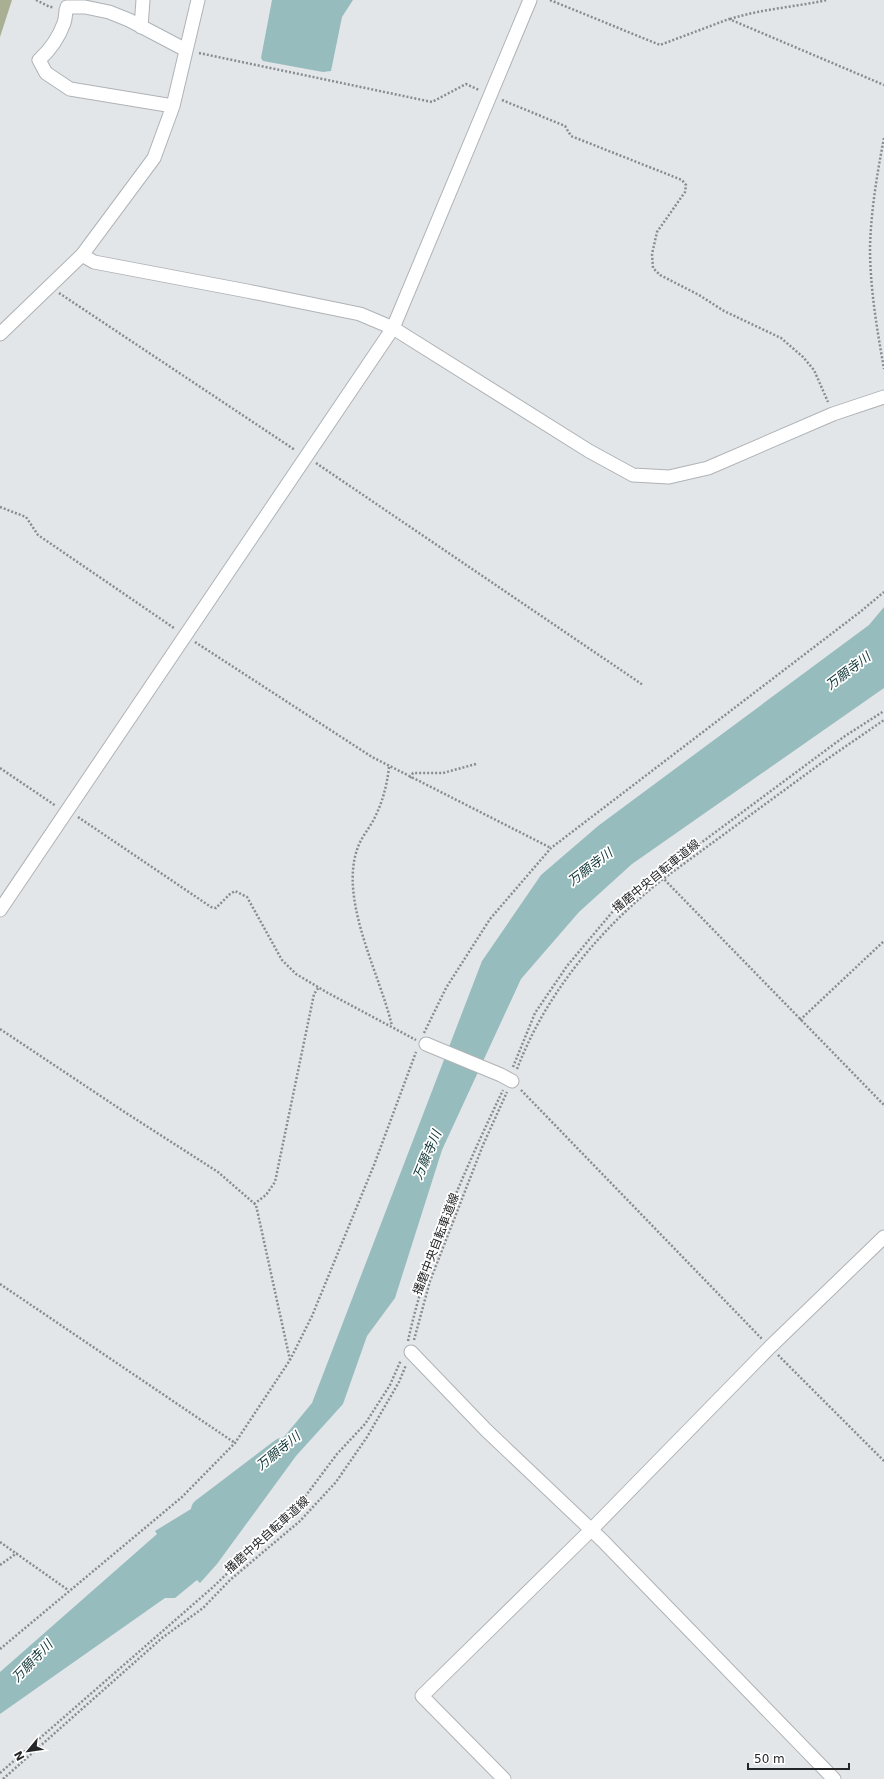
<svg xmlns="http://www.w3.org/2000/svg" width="884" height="1779" font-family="'DejaVu Sans','Noto Sans JP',sans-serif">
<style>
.forest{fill:#a9af93}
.water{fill:#97bcbe}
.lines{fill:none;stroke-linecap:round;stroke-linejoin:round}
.river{stroke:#97bcbe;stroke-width:24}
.minor-casing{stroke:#afb3b6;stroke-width:15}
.path{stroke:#898c8f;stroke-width:2.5;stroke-dasharray:2 2;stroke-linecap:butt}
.minor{stroke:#fff;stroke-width:13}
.labels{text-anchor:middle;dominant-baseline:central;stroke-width:3.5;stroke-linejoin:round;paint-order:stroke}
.street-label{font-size:12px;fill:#242527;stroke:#fff}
.water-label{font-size:13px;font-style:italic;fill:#0d3335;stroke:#fff}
</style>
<rect width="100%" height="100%" fill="#e2e6e9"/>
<path class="forest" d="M 0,0 L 12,0 L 0,37 Z"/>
<path class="water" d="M 272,0 L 353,0 L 342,17 L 331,71 L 323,72 L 263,61 L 261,58 Z
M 884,607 L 884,688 L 632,864 L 579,912 L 521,979 L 442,1150 L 395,1298 L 367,1336 L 343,1404 L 296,1456 L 217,1564 L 200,1583 L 197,1580 L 175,1598 L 165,1598 L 0,1714 L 0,1672 L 157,1534 L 155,1531 L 191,1509 L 246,1483 L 312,1403 L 482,961 L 541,875 L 598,826 L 869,625 Z"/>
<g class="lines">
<path class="river" d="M 203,1510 L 282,1450"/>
<defs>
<path id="minor" d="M 141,27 L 143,0
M 173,106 L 70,89 L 46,73 L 39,60 C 50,50 59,37 64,23 C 66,18 65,12 67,7 L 85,7 L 109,12 L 129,20 L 186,50
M 82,255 L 94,262 L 247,291 L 360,314 L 393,328 L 589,451 L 633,475 L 669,477 L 708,468 L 833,414 L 884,397
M 0,334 L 82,255 L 154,158 L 173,106 L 198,0
M 0,910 L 393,328 L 530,0
M 426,1044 L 501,1075 L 512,1081
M 411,1352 L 486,1430 L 603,1541 L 834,1779
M 504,1779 L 422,1696 L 591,1530 L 770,1347 L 884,1237"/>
</defs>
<use href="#minor" class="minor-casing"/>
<path class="path" d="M 36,0 L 50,7 L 54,7
M 550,0 L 660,45 L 729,19 L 884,85
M 730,19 C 761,9 795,7 827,0
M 199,53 L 432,102 L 466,84 L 479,90
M 502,100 L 565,126 L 571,136 L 682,180 L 686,185 L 685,192 L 657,232 L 652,254 L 653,268 L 660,275 L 699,295 L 724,311 L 781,338 L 803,357 L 814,370 L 828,402
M 884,138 C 877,174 871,211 870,247 C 870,289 877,329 884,369
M 59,293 L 295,450
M 316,463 L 643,685
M 0,507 L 26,517 L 38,535 L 174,628
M 195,642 L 372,757 L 551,848
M 389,767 C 387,786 382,804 373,821 C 368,830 361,838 358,847 C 338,899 380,974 392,1026
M 0,768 L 56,806
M 410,778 L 413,773 L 443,773 L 476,764
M 78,817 L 211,907 L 216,908 L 230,894 L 235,891 L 247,897 L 282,960 L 296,974 L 328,993 L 416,1040
M 659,874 L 884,1105
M 800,1020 L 884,941
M 0,1029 L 123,1111 L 218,1172 L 256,1205 L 290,1360
M 424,1033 L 446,988 L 490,919 L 551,848 L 860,612 L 884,592
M 513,1067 L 535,1013 L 567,966 L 614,910 L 659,874 L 845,736 L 884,711
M 517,1069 C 546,993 600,929 663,879 L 820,764 L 884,720
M 521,1090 L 762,1339
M 254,1204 L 266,1195 L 275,1182 L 314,994 L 319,987
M 0,1284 L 235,1443
M 414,1340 L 430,1281 L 483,1145 L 507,1092
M 408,1341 C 427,1253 465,1170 503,1090
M 778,1355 L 884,1461
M 0,1542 L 68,1590
M 0,1565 L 17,1553
M 0,1649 L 182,1497 L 235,1443 L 290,1360 L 312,1316 L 374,1165 L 416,1052
M 0,1773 L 212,1588 L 298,1506 L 337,1454 L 365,1424 L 390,1385 L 401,1360
M 3,1779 L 162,1638 L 203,1608 L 230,1580 L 300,1521 L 336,1482 L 367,1437 L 399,1382 L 406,1365"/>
<use href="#minor" class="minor"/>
</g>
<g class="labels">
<g class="street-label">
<text transform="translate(656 876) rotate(-39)">播磨中央自転車道線</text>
<text transform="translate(436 1244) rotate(-69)">播磨中央自転車道線</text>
<text transform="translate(267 1535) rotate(-42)">播磨中央自転車道線</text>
</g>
<g class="water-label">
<text transform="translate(848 671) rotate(-37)">万願寺川</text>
<text transform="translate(590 867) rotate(-37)">万願寺川</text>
<text transform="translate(427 1155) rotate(-67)">万願寺川</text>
<text transform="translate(278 1451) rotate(-39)">万願寺川</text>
<text transform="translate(32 1661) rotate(-46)">万願寺川</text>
</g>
</g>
<g transform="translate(28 1751) rotate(241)" stroke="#ffffff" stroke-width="3" paint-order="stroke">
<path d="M0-3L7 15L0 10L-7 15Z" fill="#242527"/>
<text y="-6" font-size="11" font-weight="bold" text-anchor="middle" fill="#242527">N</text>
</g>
<path d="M748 1763v6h101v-6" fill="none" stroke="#242527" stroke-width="2"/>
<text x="754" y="1763" font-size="12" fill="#242527" stroke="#ffffff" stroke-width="3" paint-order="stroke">50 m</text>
</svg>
